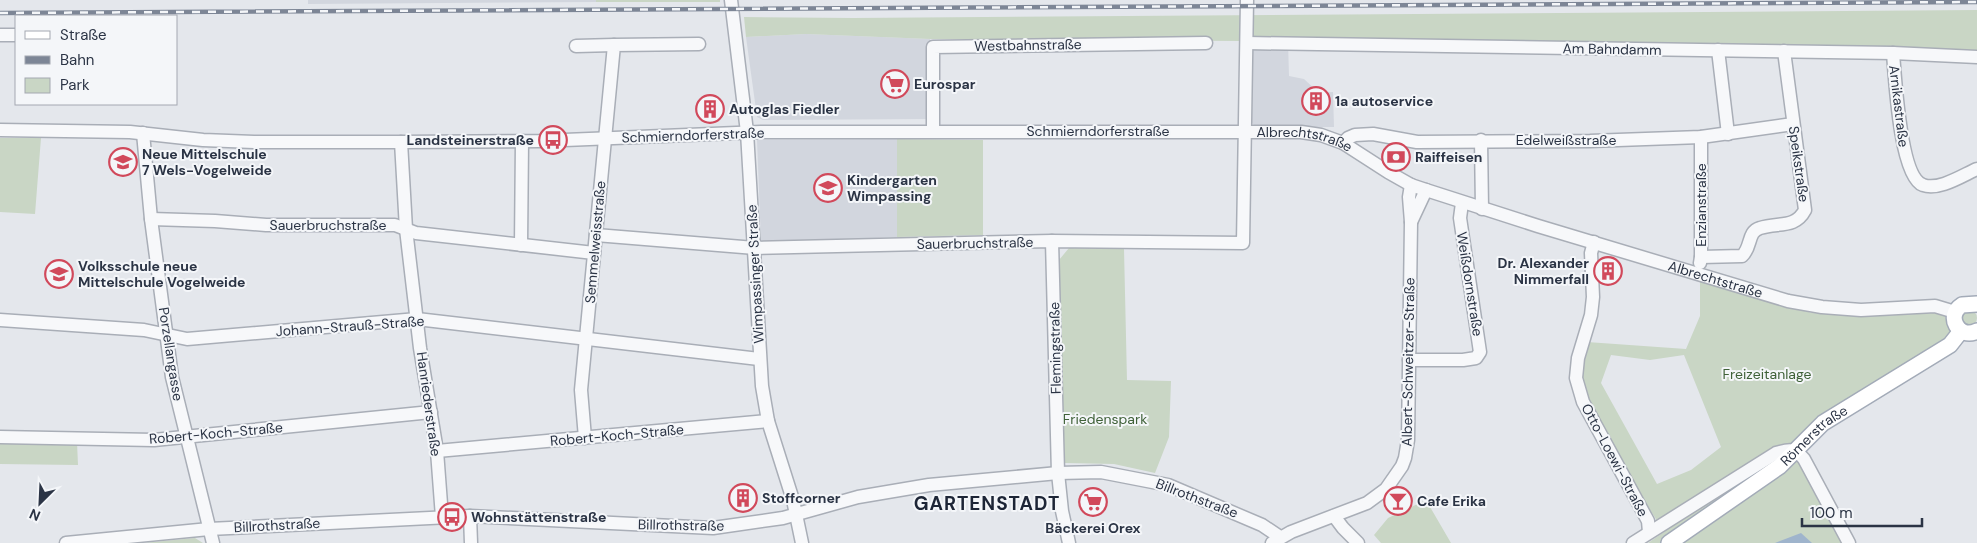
<svg xmlns="http://www.w3.org/2000/svg" width="1977" height="543" font-family="'DM Sans',sans-serif">
<style>
.built{fill:#d2d6de}
.green{fill:#c9d6c5;fill-rule:evenodd}
.water{fill:#9fb4cc}
.lines{fill:none;stroke-linecap:round;stroke-linejoin:round}
.minor-casing{stroke:#a9aeb7;stroke-width:15}
.major-casing{stroke:#a3abb8;stroke-width:18}
.minor{stroke:#f7f8fa;stroke-width:12}
.major{stroke:#fff;stroke-width:15}
.rail-casing{stroke:#7d8696;stroke-width:4.5}
.rail{stroke:#f4f6f9;stroke-width:2.5;stroke-dasharray:8;stroke-linecap:butt}
.labels{text-anchor:middle;dominant-baseline:central;stroke-width:4;stroke-linejoin:round;paint-order:stroke}
.street-label{font-size:14px;fill:#2b3445;stroke:#f4f6f9}
.poi-label{font-size:14px;font-weight:bold;fill:#2b3445;stroke:#f4f6f9;text-anchor:start}
.park-label{font-size:14px;fill:#3f6138;stroke:#f4f6f9}
.district-label{font-size:19px;font-weight:bold;letter-spacing:1px;fill:#1d2536;stroke:#f4f6f9}
</style>
<rect width="100%" height="100%" fill="#e4e7ec"/>
<path class="built" d="M 308,0 L 596,0 L 596,2 L 308,4 Z
M 806,34 L 930,39 L 930,119 L 763,120 L 757,117 L 746,37 Z
M 1252,42 L 1288,42 L 1289,76 L 1304,79 L 1319,93 L 1333,92 L 1334,127 L 1256,127 L 1252,123 Z
M 897,139 L 897,237 L 761,243 L 757,140 Z"/>
<path class="green" d="M 596,0 L 720,0 L 720,2 L 596,2 Z
M 1977,10 L 1977,52 L 1238,41 L 930,39 L 806,34 L 746,37 L 744,17 L 853,18 Z
M 0,138 L 41,138 L 35,214 L 0,212 Z
M 897,139 L 983,140 L 983,235 L 897,237 Z
M 1069,248 L 1124,249 L 1127,380 L 1171,381 L 1169,437 L 1155,473 L 1114,464 L 1065,463 L 1061,455 L 1059,260 Z
M 1700,280 L 1744,295 L 1812,313 L 1879,316 L 1934,313 L 1945,316 L 1952,340 L 1814,426 L 1800,462 L 1845,543 L 1648,543 L 1664,532 L 1620,462 L 1584,399 L 1579,374 L 1587,342 L 1686,349 L 1700,316 ZM 1611,355 L 1650,360 L 1684,355 L 1721,447 L 1691,470 L 1657,484 L 1601,383 Z
M1961 318a8 8 0 1 1 16 0a8 8 0 1 1-16 0Z
M 0,441 L 77,442 L 78,465 L 0,464 Z
M 1426,500 L 1451,543 L 1381,543 L 1374,535 L 1388,518 Z
M 195,538 L 203,543 L 143,543 Z"/>
<path class="water" d="M 1801,533 L 1812,543 L 1775,543 Z"/>
<g class="lines">
<defs>
<g id="minor">
<path d="M 731,0 L 747,132 L 762,386 L 768,421 L 793,500 L 802,543"/>
<path d="M 0,35 L 16,35"/>
<path d="M 1247,43 L 1893,53 L 1977,57"/>
<path d="M 576,46 L 614,45"/>
<path d="M 1718,50 L 1728,134"/>
<path d="M 1893,53 C 1895,77 1900,177 1923,185 C 1939,191 1963,175 1977,169"/>
<path id="s1" d="M 0,130 L 130,132 L 203,140 L 254,142 L 401,142 L 540,141 L 761,132 L 1301,132 L 1321,135 L 1343,143 L 1388,172 L 1411,185 L 1426,190 L 1538,226 L 1788,301 L 1822,307 L 1861,310 L 1935,306 L 1955,312"/>
<path d="M 933,131 L 933,47 L 1206,43"/>
<path d="M 143,133 L 151,219 L 172,377 L 213,543"/>
<path d="M 1481,140 L 1482,209"/>
<path d="M 401,142 L 406,229 L 420,348 L 437,451 L 442,517"/>
<path d="M 1343,143 L 1348,138 L 1355,135 L 1373,134 L 1417,142 L 1590,141 L 1701,137 L 1793,124"/>
<path d="M 151,219 L 215,221 L 266,225 L 395,225 L 416,233 L 594,253"/>
<path d="M 1411,222 L 1426,190"/>
<path d="M 596,235 L 755,248 L 1052,241 L 1243,243 L 1247,0"/>
<path d="M 1052,241 L 1058,473 L 1062,511 L 1069,543"/>
<path d="M 1594,242 L 1591,253 L 1593,297 L 1591,315 L 1578,358 L 1576,378 L 1583,402 L 1648,521 L 1649,532"/>
<path d="M 521,245 L 522,141"/>
<path d="M 1701,257 L 1742,256 C 1752,247 1747,232 1760,228 C 1778,222 1795,229 1805,210 L 1784,51"/>
<path d="M 1700,263 L 1701,257 L 1701,137"/>
<path d="M 0,320 L 144,330 L 187,339 L 417,319 L 759,359"/>
<path d="M 1409,360 L 1463,360 L 1476,358 L 1480,352 L 1460,218 L 1462,203"/>
<path d="M 0,437 L 154,440 L 431,412"/>
<path d="M 585,438 L 581,390 L 614,45 L 699,44"/>
<path d="M 437,451 L 768,421"/>
<path d="M 470,516 L 471,543"/>
<path d="M 1334,516 L 1343,528 L 1358,543"/>
<path d="M 66,543 L 209,529 L 470,516 L 713,528 L 783,518 L 858,497 L 929,485 L 1058,473 L 1101,472 L 1168,485 L 1262,525 L 1280,537"/>
<path d="M 1272,543 L 1291,532 L 1367,503 L 1386,489 L 1402,466 L 1405,458 L 1408,440 L 1411,222 L 1409,197 L 1411,185"/>
<path d="M 1633,543 L 1776,453 C 1789,449 1795,448 1804,459 L 1849,543"/>
</g>
<g id="major">
<path d="M 1977,304 L 1962,305 C 1945,316 1959,340 1977,331"/>
<path id="s2" d="M 1669,543 L 1780,466 L 1823,423 L 1950,345 L 1961,331"/>
</g>
</defs>
<use href="#minor" class="minor-casing"/>
<use href="#major" class="major-casing"/>
<use href="#minor" class="minor"/>
<use href="#major" class="major"/>
<defs>
<path id="rail" d="M 0,13 L 1977,2"/>
</defs>
<use href="#rail" class="rail-casing"/>
<use href="#rail" class="rail"/>
</g>
<defs>
<symbol id="supermarket-ring" viewBox="-11 -11 22 22"><circle r="9.5" fill="#f4f6f9" stroke="#d1495b" stroke-width="1.5"/><path d="M-6-5.5h2.5l.6 2H6L4.5 2H-2.5L-4.4-4H-6ZM-1.5 3.2a1.3 1.3 0 1 0 .1 0ZM3 3.2a1.3 1.3 0 1 0 .1 0Z" fill="#d1495b"/></symbol>
<symbol id="building-ring" viewBox="-11 -11 22 22"><circle r="9.5" fill="#f4f6f9" stroke="#d1495b" stroke-width="1.5"/><path d="M-4-6H4V6H1V3H-1V6H-4ZM-2.5-4.3h1.7v1.8h-1.7ZM.8-4.3h1.7v1.8H.8ZM-2.5-1h1.7V.8h-1.7ZM.8-1h1.7V.8H.8Z" fill="#d1495b"/></symbol>
<symbol id="bus-ring" viewBox="-11 -11 22 22"><circle r="9.5" fill="#f4f6f9" stroke="#d1495b" stroke-width="1.5"/><path d="M-5-6H5V4H4V6H2V4H-2V6H-4V4H-5ZM-3.5-4V0h7V-4ZM-3.5 1.2v1.5H-2V1.2ZM2 1.2v1.5H3.5V1.2Z" fill="#d1495b"/></symbol>
<symbol id="bank-ring" viewBox="-11 -11 22 22"><circle r="9.5" fill="#f4f6f9" stroke="#d1495b" stroke-width="1.5"/><path d="M-6-4H6V4H-6ZM0-2.3a2.3 2.3 0 1 0 0 4.6a2.3 2.3 0 1 0 0-4.6Z" fill="#d1495b"/></symbol>
<symbol id="school-ring" viewBox="-11 -11 22 22"><circle r="9.5" fill="#f4f6f9" stroke="#d1495b" stroke-width="1.5"/><path d="M0-5L7-2L0 1L-7-2ZM-4 1L0 2.5L4 1V4Q0 6-4 4Z" fill="#d1495b"/></symbol>
<symbol id="bar-ring" viewBox="-11 -11 22 22"><circle r="9.5" fill="#f4f6f9" stroke="#d1495b" stroke-width="1.5"/><path d="M-6-5H6L.8 .8V4.5H3.5V6h-7V4.5H-.8V.8Z" fill="#d1495b"/></symbol>
</defs>
<g fill-rule="evenodd">
<use href="#supermarket-ring" x="879" y="68" width="32" height="32"/>
<use href="#building-ring" x="1300" y="85" width="32" height="32"/>
<use href="#building-ring" x="694" y="93" width="32" height="32"/>
<use href="#bus-ring" x="537" y="124" width="32" height="32"/>
<use href="#bank-ring" x="1380" y="141" width="32" height="32"/>
<use href="#school-ring" x="107" y="146" width="32" height="32"/>
<use href="#school-ring" x="812" y="172" width="32" height="32"/>
<use href="#building-ring" x="1592" y="255" width="32" height="32"/>
<use href="#school-ring" x="43" y="258" width="32" height="32"/>
<use href="#building-ring" x="727" y="482" width="32" height="32"/>
<use href="#bar-ring" x="1382" y="485" width="32" height="32"/>
<use href="#supermarket-ring" x="1077" y="486" width="32" height="32"/>
<use href="#bus-ring" x="436" y="501" width="32" height="32"/>
</g>
<g class="labels">
<g class="street-label">
<text transform="translate(1028 45) rotate(-1)">Westbahnstraße</text>
<text transform="translate(1612 49) rotate(1)">Am Bahndamm</text>
<text transform="translate(1899 106) rotate(83)">Arnikastraße</text>
<text x="1098" y="131">Schmierndorferstraße</text>
<text transform="translate(693 135) rotate(-2)">Schmierndorferstraße</text>
<text x="1566" y="140">Edelweißstraße</text>
<text stroke="none"><textPath href="#s1" startOffset="1306">Albrechtstraße</textPath></text>
<text transform="translate(1799 164) rotate(82)">Speikstraße</text>
<text transform="translate(1701 205) rotate(-90)">Enzianstraße</text>
<text x="328" y="225">Sauerbruchstraße</text>
<text transform="translate(595 242) rotate(-85)">Semmelweisstraße</text>
<text transform="translate(975 243) rotate(-1)">Sauerbruchstraße</text>
<text transform="translate(755 274) rotate(-93)">Wimpassinger Straße</text>
<text stroke="none"><textPath href="#s1" startOffset="1744">Albrechtstraße</textPath></text>
<text transform="translate(1470 284) rotate(81)">Weißdornstraße</text>
<text transform="translate(350 326) rotate(-4)">Johann-Strauß-Straße</text>
<text transform="translate(1055 348) rotate(-91)">Flemingstraße</text>
<text transform="translate(171 354) rotate(81)">Porzellangasse</text>
<text transform="translate(1408 362) rotate(-89)">Albert-Schweitzer-Straße</text>
<text transform="translate(429 404) rotate(82)">Hanriederstraße</text>
<text transform="translate(216 433) rotate(-5)">Robert-Koch-Straße</text>
<text transform="translate(617 435) rotate(-5)">Robert-Koch-Straße</text>
<text stroke="none"><textPath href="#s2" startOffset="181">Römerstraße</textPath></text>
<text transform="translate(1615 460) rotate(62)">Otto-Loewi-Straße</text>
<text transform="translate(1197 498) rotate(21)">Billrothstraße</text>
<text transform="translate(277 525) rotate(-3)">Billrothstraße</text>
<text transform="translate(681 525) rotate(1)">Billrothstraße</text>
</g>
<g class="poi-label">
<text x="914" y="84">Eurospar</text>
<text x="1335" y="101">1a autoservice</text>
<text x="729" y="109">Autoglas Fiedler</text>
<text x="534" y="140" text-anchor="end">Landsteinerstraße</text>
<text x="142" y="154">Neue Mittelschule<tspan x="142" dy="16">7 Wels-Vogelweide</tspan></text>
<text x="1415" y="157">Raiffeisen</text>
<text x="847" y="180">Kindergarten<tspan x="847" dy="16">Wimpassing</tspan></text>
<text x="1589" y="263" text-anchor="end">Dr. Alexander<tspan x="1589" dy="16">Nimmerfall</tspan></text>
<text x="78" y="266">Volksschule neue<tspan x="78" dy="16">Mittelschule Vogelweide</tspan></text>
<text x="762" y="498">Stoffcorner</text>
<text x="1417" y="501">Cafe Erika</text>
<text x="471" y="517">Wohnstättenstraße</text>
<text x="1093" y="528" text-anchor="middle">Bäckerei Orex</text>
</g>
<g class="park-label">
<text x="1767" y="374">Freizeitanlage</text>
<text x="1105" y="419">Friedenspark</text>
</g>
<g class="district-label">
<text x="987" y="503">GARTENSTADT</text>
</g>
</g>
<rect x="15" y="15" width="162" height="90" fill="#f4f6f9" stroke="#a4a8b1"/>
<rect x="25" y="31" width="25" height="8" fill="#ffffff" stroke="#a4a8b1"/>
<text x="60" y="40" font-size="15" fill="#2b3445">Straße</text>
<rect x="25" y="56" width="25" height="8" fill="#7d8696" stroke="#a4a8b1"/>
<text x="60" y="65" font-size="15" fill="#2b3445">Bahn</text>
<rect x="25" y="78" width="25" height="15" fill="#c9d6c5" stroke="#a4a8b1"/>
<text x="60" y="90" font-size="15" fill="#2b3445">Park</text>
<g transform="translate(40 503) rotate(204)" stroke="#f4f6f9" stroke-width="4" paint-order="stroke">
<path d="M0-4L9 19L0 12L-9 19Z" fill="#2b3445"/>
<text y="-8" font-size="14" font-weight="bold" text-anchor="middle" fill="#2b3445">N</text>
</g>
<path d="M1802 518v8h120v-8" fill="none" stroke="#2b3445" stroke-width="2.5"/>
<text x="1810" y="518" font-size="15" fill="#2b3445" stroke="#f4f6f9" stroke-width="4" paint-order="stroke">100 m</text>
</svg>
